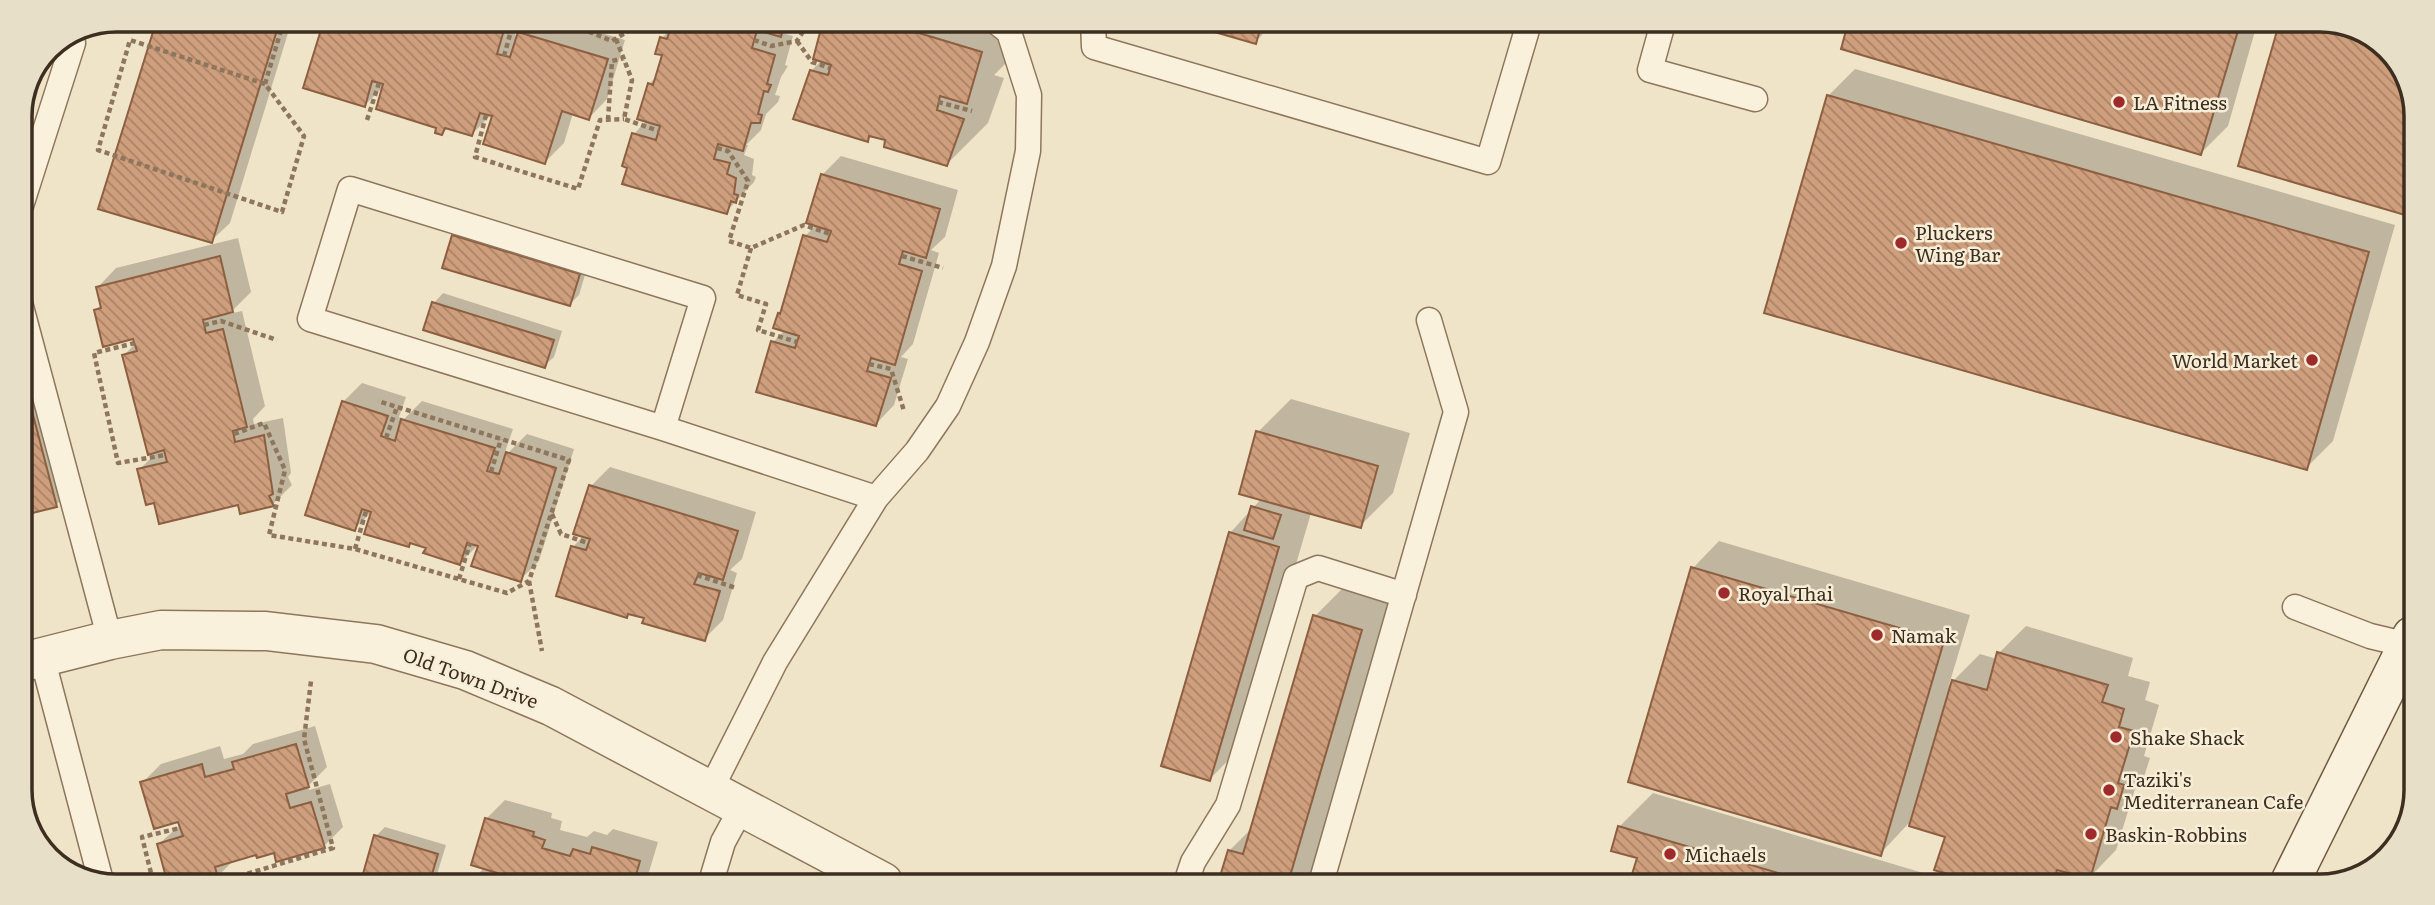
<svg xmlns="http://www.w3.org/2000/svg" width="2435" height="905" font-family="Literata,serif">
<style>
.shadow{fill:#0003}
.building{fill:url(#building-back-hatch);stroke:#8d5f41;stroke-width:2}
.lines{fill:none;stroke-linecap:round;stroke-linejoin:round}
.service-casing{stroke:#8d765c;stroke-width:27}
.minor-casing{stroke:#8d765c;stroke-width:41}
.secondary-casing{stroke:#6f573f;stroke-width:41}
.path{stroke:#8d765c;stroke-width:4.5;stroke-dasharray:5 3.5;stroke-linecap:butt}
.service{stroke:#faf1dc;stroke-width:24}
.minor{stroke:#faf1dc;stroke-width:38}
.secondary{stroke:#faf1dc;stroke-width:38}
.poi-dot{fill:#9e2a2b;stroke:#f7eed8;stroke-width:2.5}
.labels{text-anchor:middle;dominant-baseline:central;stroke-width:5;stroke-linejoin:round;paint-order:stroke}
.poi-label{font-size:19px;fill:#3d2e20;stroke:#f7eed8;text-anchor:start}
.street-label{font-size:19px;fill:#3d2e20;stroke:#f7eed8}
.rim{fill:none;stroke:#3d2e20;stroke-width:3.5}
</style>
<defs>
<pattern id="building-back-hatch" width="6" height="6" patternUnits="userSpaceOnUse" patternTransform="scale(1.75)"><rect width="6" height="6" fill="#cf9f7d"/><path d="M-1 5l2 2M0 0l6 6M5-1l2 2" fill="none" stroke="#a98266"/></pattern>
</defs>
<rect width="100%" height="100%" fill="#f0e4c8"/>
<path class="shadow" d="M 159,19 L 292,20 L 230,223 L 211,241 Z
M 326,20 L 519,20 L 515,35 L 518,36 L 532,20 L 559,20 L 625,40 L 607,99 L 589,118 L 573,113 L 564,143 L 545,162 L 495,111 L 472,134 L 448,127 L 442,133 L 438,127 L 385,85 L 364,106 L 305,87 Z
M 678,21 L 795,21 L 782,33 L 793,36 L 785,65 L 788,66 L 781,77 L 775,95 L 780,96 L 778,102 L 766,114 L 761,130 L 746,145 L 748,145 L 744,155 L 754,159 L 752,175 L 756,177 L 754,182 L 726,212 L 634,134 L 647,120 L 649,84 L 658,75 L 664,54 L 662,38 Z
M 825,21 L 1019,21 L 1008,61 L 994,75 L 1004,78 L 988,123 L 947,164 L 888,139 L 872,135 L 867,140 L 811,71 L 822,60 L 815,58 Z
M 1187,22 L 1275,22 L 1255,42 Z
M 1850,23 L 2257,24 L 2228,126 L 2201,153 Z
M 1855,69 L 2395,225 L 2333,441 L 2306,468 L 1828,96 Z
M 29,89 L 38,92 L 19,151 L 19,110 Z
M 841,156 L 958,190 L 945,237 L 931,250 L 939,253 L 913,344 L 901,357 L 908,359 L 894,405 L 876,424 L 773,342 L 785,330 L 779,314 L 783,310 L 805,236 L 816,225 L 822,175 Z
M 463,226 L 588,265 L 579,295 L 570,304 L 454,236 Z
M 238,238 L 251,292 L 229,314 L 242,311 L 265,406 L 253,419 L 254,424 L 283,418 L 291,473 L 288,477 L 292,485 L 273,504 L 242,512 L 239,503 L 155,501 L 139,470 L 159,450 L 124,355 L 136,343 L 135,337 L 96,310 L 102,304 L 98,287 L 116,268 Z
M 443,293 L 562,331 L 554,357 L 544,366 L 434,303 Z
M 362,383 L 406,397 L 399,417 L 404,419 L 422,401 L 513,429 L 505,452 L 508,453 L 527,434 L 574,449 L 539,561 L 520,580 L 481,542 L 460,563 L 428,547 L 412,542 L 408,545 L 374,510 L 354,529 L 343,402 Z
M 1291,399 L 1410,433 L 1393,493 L 1360,526 L 1311,513 L 1243,745 L 1210,779 L 1230,533 L 1261,499 L 1258,432 Z
M 41,403 L 65,496 L 56,505 L 19,492 L 19,408 Z
M 610,467 L 756,512 L 742,559 L 730,570 L 737,573 L 723,620 L 704,639 L 646,617 L 573,547 L 584,535 L 591,486 Z
M 1719,541 L 1970,615 L 1949,685 L 1980,654 L 1997,659 L 1999,653 L 2026,626 L 2133,658 L 2128,676 L 2150,682 L 2145,700 L 2159,705 L 2144,756 L 2150,758 L 2143,780 L 2135,789 L 2116,850 L 2090,877 L 2074,873 L 2063,885 L 1990,885 L 1947,836 L 1908,824 L 1880,854 L 1693,568 Z
M 1348,583 L 1394,597 L 1310,883 L 1220,883 L 1229,851 L 1252,828 L 1315,616 Z
M 315,726 L 327,767 L 308,786 L 309,790 L 330,784 L 343,827 L 324,846 L 258,853 L 234,860 L 217,877 L 159,844 L 181,824 L 142,783 L 161,764 L 220,746 L 224,759 L 243,754 L 253,744 Z
M 1653,793 L 1964,885 L 1631,884 L 1639,857 L 1619,827 Z
M 505,800 L 552,813 L 551,818 L 562,821 L 560,830 L 587,837 L 594,831 L 607,835 L 613,829 L 658,842 L 646,882 L 471,881 L 484,868 L 486,819 Z
M 385,827 L 446,845 L 435,881 L 363,881 L 376,836 Z"/>
<path class="building" d="M 157,19 L 255,20 L 278,27 L 212,243 L 98,209 Z
M 324,20 L 391,20 L 391,22 L 403,25 L 405,20 L 471,20 L 504,30 L 497,54 L 510,57 L 518,32 L 608,59 L 589,120 L 562,111 L 545,164 L 483,144 L 492,116 L 480,113 L 472,136 L 445,128 L 442,135 L 435,133 L 436,128 L 376,109 L 383,84 L 372,81 L 365,107 L 303,88 Z
M 595,20 L 632,20 L 629,30 Z
M 696,21 L 785,21 L 781,37 L 757,30 L 752,48 L 775,55 L 767,84 L 771,85 L 768,92 L 764,91 L 758,114 L 762,115 L 760,123 L 751,123 L 743,151 L 718,144 L 714,159 L 730,163 L 727,174 L 736,178 L 734,194 L 738,195 L 736,203 L 731,201 L 727,214 L 622,184 L 627,168 L 622,166 L 632,133 L 656,140 L 660,126 L 637,119 L 648,83 L 653,85 L 662,55 L 655,54 L 660,37 L 667,39 L 672,24 L 693,30 Z
M 823,21 L 879,21 L 982,52 L 967,104 L 940,96 L 937,110 L 964,119 L 947,166 L 884,147 L 885,140 L 869,136 L 868,142 L 793,119 L 810,70 L 828,75 L 831,65 L 813,59 Z
M 1180,22 L 1262,22 L 1256,44 Z
M 1848,23 L 2240,24 L 2201,155 L 1841,49 Z
M 2279,24 L 2351,25 L 2396,57 L 2416,109 L 2415,218 L 2238,166 Z
M 1827,95 L 2369,252 L 2307,470 L 1764,313 Z
M 24,99 L 30,101 L 19,133 L 19,110 Z
M 821,174 L 940,209 L 926,258 L 903,251 L 899,264 L 922,271 L 895,365 L 871,358 L 867,371 L 891,378 L 876,426 L 756,392 L 771,341 L 795,348 L 799,336 L 773,328 L 778,313 L 780,314 L 803,235 L 827,242 L 830,234 L 831,231 L 806,223 Z
M 452,235 L 580,274 L 570,306 L 442,268 Z
M 220,256 L 233,312 L 203,320 L 206,333 L 223,329 L 247,427 L 233,431 L 235,442 L 264,435 L 273,494 L 269,496 L 274,506 L 240,514 L 238,505 L 159,524 L 154,503 L 146,505 L 137,469 L 167,462 L 164,450 L 148,455 L 122,355 L 137,351 L 133,339 L 103,347 L 94,310 L 101,308 L 96,287 Z
M 432,302 L 554,340 L 545,368 L 423,330 Z
M 342,401 L 388,416 L 381,436 L 395,441 L 401,419 L 495,448 L 487,471 L 499,474 L 506,452 L 556,468 L 521,582 L 471,566 L 478,546 L 467,543 L 460,565 L 423,553 L 426,548 L 410,543 L 409,547 L 364,534 L 371,512 L 362,509 L 355,531 L 305,515 Z
M 32,411 L 57,507 L 24,515 L 19,499 L 19,414 Z
M 1256,431 L 1378,466 L 1361,528 L 1239,494 Z
M 589,485 L 738,531 L 723,580 L 699,573 L 694,584 L 720,591 L 705,641 L 642,623 L 644,618 L 628,614 L 627,618 L 556,596 L 571,546 L 586,550 L 590,539 L 573,534 Z
M 1251,506 L 1281,515 L 1273,539 L 1244,530 Z
M 1229,532 L 1279,547 L 1210,781 L 1161,766 Z
M 1691,567 L 1944,641 L 1881,856 L 1628,782 Z
M 1313,615 L 1362,630 L 1288,883 L 1218,883 L 1228,850 L 1243,854 Z
M 1997,652 L 2108,685 L 2102,702 L 2124,709 L 2119,727 L 2134,731 L 2118,783 L 2124,785 L 2117,809 L 2111,807 L 2090,879 L 2057,870 L 2052,885 L 1984,885 L 1934,870 L 1945,837 L 1909,826 L 1952,680 L 1987,690 Z
M 296,744 L 309,787 L 286,794 L 290,808 L 311,802 L 325,848 L 276,862 L 274,853 L 257,858 L 256,855 L 215,867 L 218,878 L 209,881 L 167,881 L 157,844 L 183,836 L 178,822 L 154,829 L 140,782 L 202,764 L 205,777 L 234,769 L 232,762 Z
M 485,818 L 534,832 L 533,836 L 545,840 L 542,848 L 570,856 L 573,849 L 590,854 L 592,847 L 640,861 L 634,882 L 494,881 L 497,873 L 471,865 Z
M 1618,826 L 1819,885 L 1629,884 L 1637,858 L 1611,851 Z
M 374,835 L 438,854 L 430,881 L 361,881 Z"/>
<g class="lines">
<defs>
<path id="service" d="M 1093,22 L 1094,47 L 1488,162 L 1529,23
M 1663,23 L 1650,70 L 1755,99
M 19,212 L 73,43 L 64,41
M 19,299 L 110,640
M 663,428 L 703,298 L 350,189 L 310,319 L 663,428 L 876,498
M 2295,607 L 2370,636 L 2412,646
M 42,657 L 101,881
M 710,791 L 775,662 L 876,498 L 917,451 L 948,406 L 977,342 L 1004,266 L 1028,151 L 1029,95 L 1009,32 L 995,21
M 711,882 L 723,842 L 742,807
M 1186,883 L 1193,862 L 1228,805 L 1296,577 L 1318,568 L 1404,595
M 1321,883 L 1456,412 L 1429,320"/>
<path id="minor" d="M 19,663 L 110,640 L 161,630 L 266,631 L 376,644 L 465,670 L 551,706 L 883,882"/>
<path id="secondary" d="M 2288,886 L 2412,636"/>
</defs>
<use href="#service" class="service-casing"/>
<use href="#minor" class="minor-casing"/>
<use href="#secondary" class="secondary-casing"/>
<path class="path" d="M 548,20 L 570,24 L 612,41 L 633,28 L 636,20
M 692,21 L 696,22
M 397,24 L 398,20
M 616,39 L 632,80 L 624,119 L 659,131
M 754,40 L 771,46 L 797,41 L 810,21
M 797,41 L 812,62 L 830,68
M 504,56 L 514,20
M 265,84 L 130,40 L 98,150 L 282,212 L 304,136 L 265,84 L 284,20
M 938,102 L 972,111
M 486,115 L 475,157 L 578,189 L 600,120 L 624,119
M 367,120 L 379,83
M 608,120 L 612,61 L 624,58
M 717,148 L 728,151 L 748,181 L 729,241 L 751,248 L 804,225 L 830,234
M 751,248 L 737,295 L 766,304 L 758,330 L 797,342
M 902,256 L 943,268
M 204,325 L 221,321 L 277,340
M 135,343 L 94,353 L 118,463 L 165,455
M 869,364 L 891,369 L 904,411
M 234,434 L 264,423 L 285,470 L 269,535 L 355,549 L 507,593 L 529,581 L 569,460 L 378,401
M 386,438 L 397,407
M 491,472 L 501,439
M 552,514 L 561,534 L 588,543
M 355,549 L 366,511
M 697,575 L 736,588
M 459,579 L 470,543
M 529,581 L 542,651
M 153,881 L 142,837 L 180,828
M 223,881 L 333,848 L 304,739 L 311,681"/>
<use href="#service" class="service"/>
<use href="#minor" class="minor"/>
<use href="#secondary" class="secondary"/>
</g>
<g class="poi-dot">
<circle cx="2119" cy="102" r="7"/>
<circle cx="1901" cy="243" r="7"/>
<circle cx="2312" cy="360" r="7"/>
<circle cx="1724" cy="593" r="7"/>
<circle cx="1877" cy="635" r="7"/>
<circle cx="2116" cy="737" r="7"/>
<circle cx="2109" cy="790" r="7"/>
<circle cx="2091" cy="834" r="7"/>
<circle cx="1670" cy="854" r="7"/>
</g>
<g class="labels">
<g class="poi-label">
<text x="2133" y="102">LA Fitness</text>
<text x="1915" y="232">Pluckers<tspan x="1915" dy="22">Wing Bar</tspan></text>
<text x="2298" y="360" text-anchor="end">World Market</text>
<text x="1738" y="593">Royal Thai</text>
<text x="1891" y="635">Namak</text>
<text x="2130" y="737">Shake Shack</text>
<text x="2123" y="779">Taziki's<tspan x="2123" dy="22">Mediterranean Cafe</tspan></text>
<text x="2105" y="834">Baskin-Robbins</text>
<text x="1684" y="854">Michaels</text>
</g>
<g class="street-label">
<text transform="translate(471 677) rotate(20)">Old Town Drive</text>
</g>
</g>
<path d="M0 0H2435V905H0ZM116 32H2320A84 84 0 0 1 2404 116V790A84 84 0 0 1 2320 874H116A84 84 0 0 1 32 790V116A84 84 0 0 1 116 32Z" fill="#e8dfc9" fill-rule="evenodd"/>
<path class="rim" d="M116 32H2320A84 84 0 0 1 2404 116V790A84 84 0 0 1 2320 874H116A84 84 0 0 1 32 790V116A84 84 0 0 1 116 32Z"/>
</svg>
